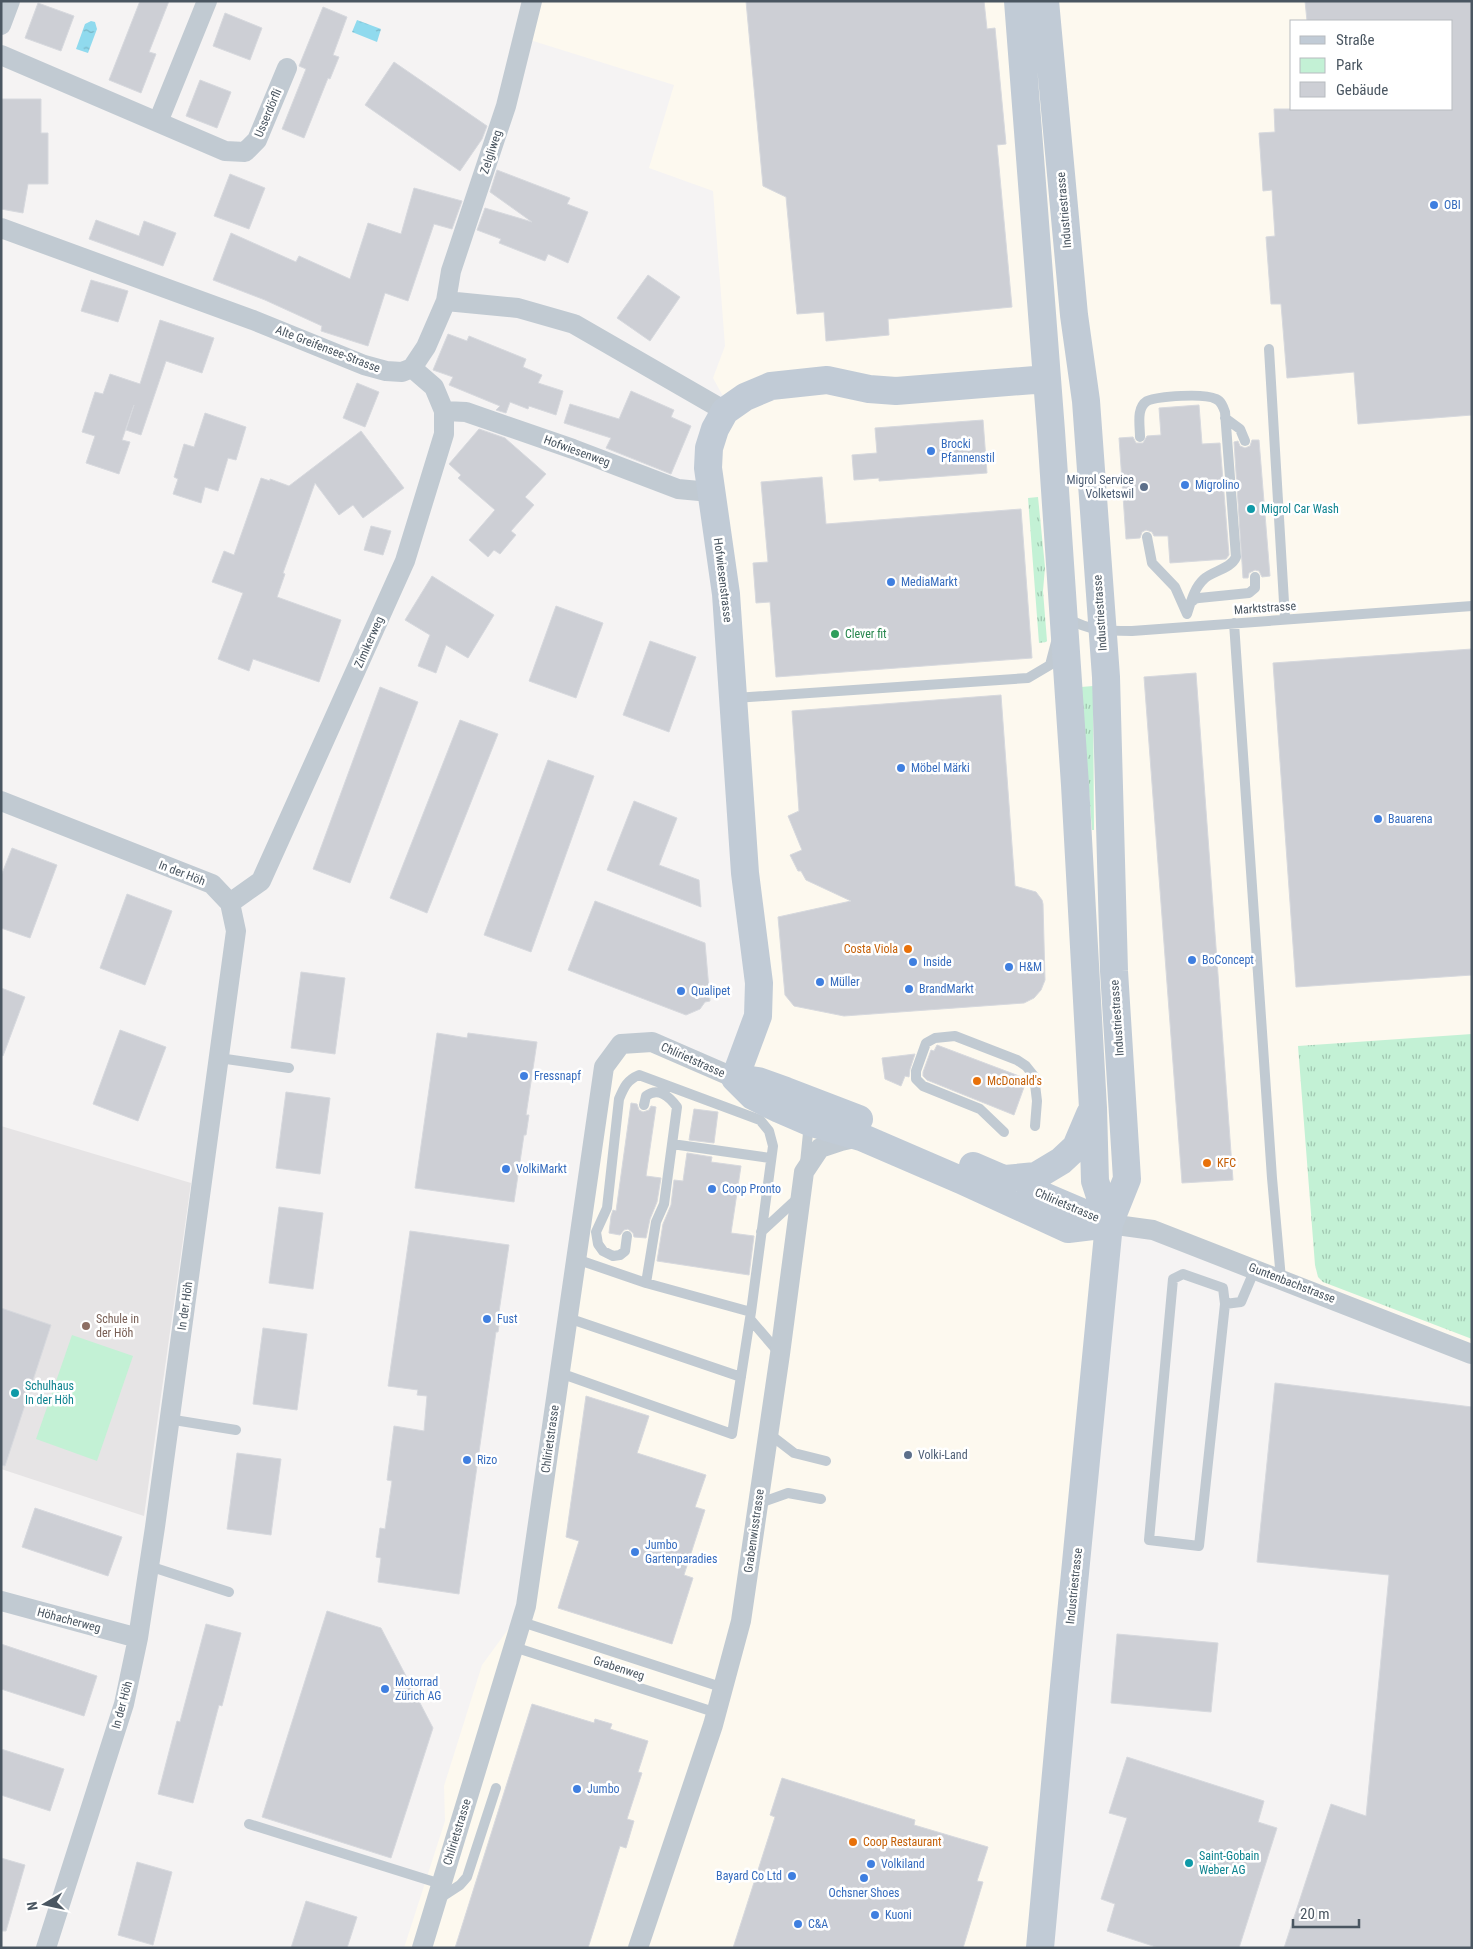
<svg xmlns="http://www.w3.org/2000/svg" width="1473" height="1949" font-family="'Roboto Condensed',sans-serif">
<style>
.commercial{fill:#fdf9ef;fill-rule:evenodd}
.education{fill:#e6e4e5}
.grass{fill:url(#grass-tufts)}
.park{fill:#c3f1d5}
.water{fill:url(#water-ripples)}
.building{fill:#cdcfd5;stroke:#d7d9de}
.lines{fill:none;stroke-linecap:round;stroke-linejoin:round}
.lane{stroke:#c1cad2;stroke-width:10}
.street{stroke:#c1cad2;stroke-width:20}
.secondary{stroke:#c1cbd6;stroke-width:28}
.shop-dot{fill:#3f7fe0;stroke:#fff;stroke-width:2}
.service-dot{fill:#5c6f8a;stroke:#fff;stroke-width:2}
.culture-dot{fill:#0f9aa8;stroke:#fff;stroke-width:2}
.leisure-dot{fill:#2e9e5b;stroke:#fff;stroke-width:2}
.food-dot{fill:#e8710a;stroke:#fff;stroke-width:2}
.education-dot{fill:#8d6e63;stroke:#fff;stroke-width:2}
.labels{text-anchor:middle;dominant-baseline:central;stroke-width:5;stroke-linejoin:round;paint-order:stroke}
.street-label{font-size:12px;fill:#4a5661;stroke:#fff}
.shop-label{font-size:12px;fill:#366cbe;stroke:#fff;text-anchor:start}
.service-label{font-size:12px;fill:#4e5e75;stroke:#fff;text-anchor:end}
.culture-label{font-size:12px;fill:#0d838f;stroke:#fff;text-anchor:start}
.leisure-label{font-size:12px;fill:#27864d;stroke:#fff;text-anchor:start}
.food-label{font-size:12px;fill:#c56008;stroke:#fff;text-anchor:start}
.education-label{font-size:12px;fill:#785e54;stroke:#fff;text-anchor:start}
</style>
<defs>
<pattern id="grass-tufts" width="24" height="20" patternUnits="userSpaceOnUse" patternTransform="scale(1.25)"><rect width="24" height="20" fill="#c3f1d5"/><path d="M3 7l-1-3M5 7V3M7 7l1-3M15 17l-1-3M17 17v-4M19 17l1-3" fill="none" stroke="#a0c6b0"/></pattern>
<pattern id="water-ripples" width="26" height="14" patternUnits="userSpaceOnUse" patternTransform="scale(1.25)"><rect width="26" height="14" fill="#90daee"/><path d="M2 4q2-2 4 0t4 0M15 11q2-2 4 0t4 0" fill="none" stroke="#78b4c4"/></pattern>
</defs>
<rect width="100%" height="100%" fill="#f5f3f3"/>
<path class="commercial" d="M 539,1 L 1472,1 L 1472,1354 L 1109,1224 L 1040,1948 L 404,1948 L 445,1821 L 444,1786 L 482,1665 L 526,1605 L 604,1067 L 621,1044 L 652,1042 L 735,1078 L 756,1025 L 710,492 L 724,398 L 713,378 L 725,346 L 713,191 L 649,168 L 674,85 L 530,40 ZM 1292,21 L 1452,21 L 1452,109 L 1292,109 Z"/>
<path class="education" d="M 1,1126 L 191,1183 L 144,1516 L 1,1469 Z"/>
<path class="grass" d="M 1038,497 L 1045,567 L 1043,591 L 1047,641 L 1046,642 L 1039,643 L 1028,498 Z
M 1093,686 L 1094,830 L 1092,830 L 1081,687 Z
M 1472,1034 L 1472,1339 L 1323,1282 L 1318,1277 L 1315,1265 L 1298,1046 Z"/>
<path class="park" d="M 72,1335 L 133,1356 L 97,1461 L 36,1439 Z"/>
<path class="water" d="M 357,20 L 381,29 L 377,42 L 352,32 Z
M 91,21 L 95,22 L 97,29 L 88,53 L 76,49 L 85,24 Z"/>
<path class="building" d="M 140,1 L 169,1 L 149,52 L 156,54 L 141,93 L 109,80 Z
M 746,1 L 984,1 L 987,29 L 995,28 L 1006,144 L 997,145 L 1012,307 L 888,319 L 889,335 L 826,341 L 824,312 L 797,314 L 786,197 L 763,186 Z
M 1305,1 L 1472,1 L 1472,415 L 1358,424 L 1354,372 L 1287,378 L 1281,304 L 1271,304 L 1266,237 L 1275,236 L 1272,190 L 1263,191 L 1259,133 L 1275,132 L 1274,109 L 1452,109 L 1452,21 L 1307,21 Z
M 38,3 L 74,16 L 61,51 L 25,38 Z
M 323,7 L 347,17 L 333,55 L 339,57 L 330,79 L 328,78 L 304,138 L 282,129 L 306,69 L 299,66 Z
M 225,13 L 262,28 L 250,60 L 213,46 Z
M 394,62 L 487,126 L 482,139 L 460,171 L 365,105 Z
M 200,80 L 231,92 L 217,128 L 186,116 Z
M 1,99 L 41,99 L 41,133 L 48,133 L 48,184 L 28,184 L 23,213 L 1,209 Z
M 497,170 L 570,198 L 567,204 L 588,212 L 568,263 L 548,254 L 545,261 L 499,243 L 501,239 L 477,230 L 485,208 L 532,222 L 490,192 Z
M 230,174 L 265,188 L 249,229 L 214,216 Z
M 414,188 L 462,201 L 452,229 L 434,224 L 408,301 L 385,293 L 368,346 L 321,331 L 322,326 L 265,300 L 213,280 L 231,233 L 296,262 L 299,256 L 350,279 L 368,223 L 401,234 Z
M 96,220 L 139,236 L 144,221 L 176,233 L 163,266 L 89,239 Z
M 648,275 L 680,297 L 650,341 L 617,318 Z
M 91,280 L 128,291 L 118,322 L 81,311 Z
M 160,320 L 214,338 L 202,373 L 166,361 L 141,435 L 126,430 L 134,405 L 122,440 L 130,442 L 119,474 L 86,463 L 95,436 L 82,432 L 95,392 L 103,394 L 110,374 L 140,384 Z
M 448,334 L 467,341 L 469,336 L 526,359 L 523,367 L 542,375 L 538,383 L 563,391 L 556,415 L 529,406 L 528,409 L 510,402 L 506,413 L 496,410 L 500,406 L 449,385 L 453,377 L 433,370 Z
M 357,383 L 379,392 L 365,427 L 343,418 Z
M 631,391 L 674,410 L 671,417 L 691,426 L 671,474 L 606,448 L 611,438 L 564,423 L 570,404 L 619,419 Z
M 1199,405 L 1202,444 L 1220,443 L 1229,555 L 1226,559 L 1170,563 L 1168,536 L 1154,536 L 1152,532 L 1146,530 L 1142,532 L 1140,538 L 1126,539 L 1119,438 L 1133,437 L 1136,443 L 1143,443 L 1147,436 L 1161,435 L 1159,408 Z
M 205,413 L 246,427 L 236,460 L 228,458 L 218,491 L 205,487 L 201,503 L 173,494 L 178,479 L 174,477 L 184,444 L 194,447 Z
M 983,420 L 987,473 L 879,481 L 879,478 L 854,480 L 852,455 L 877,453 L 875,428 Z
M 479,429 L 505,438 L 546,474 L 525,497 L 534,505 L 511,531 L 516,535 L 500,554 L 494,550 L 488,557 L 469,540 L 495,510 L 458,478 L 461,475 L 449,464 Z
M 361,431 L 404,488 L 363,518 L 353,505 L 339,515 L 315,483 L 283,573 L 285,574 L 277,597 L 341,620 L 319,682 L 253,659 L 249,671 L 218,659 L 243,593 L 212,582 L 224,551 L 234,555 L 261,478 L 270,481 L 270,479 L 289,486 Z
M 1252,440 L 1259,440 L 1270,576 L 1262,577 L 1259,571 L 1255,570 L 1249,573 L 1248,578 L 1243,578 L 1234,442 L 1238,441 L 1240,446 L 1245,448 L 1250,446 Z
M 822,477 L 826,524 L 1021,509 L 1032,658 L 776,677 L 770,602 L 756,603 L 753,563 L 768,562 L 761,482 Z
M 371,526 L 391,531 L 383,555 L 364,550 Z
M 432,576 L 494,615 L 468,658 L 446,645 L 436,673 L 418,666 L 430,635 L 405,620 Z
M 556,606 L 603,623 L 576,698 L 529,681 Z
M 650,641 L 696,657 L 669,732 L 623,715 Z
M 1472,649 L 1472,975 L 1296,987 L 1273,663 Z
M 1196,673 L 1233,1180 L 1182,1183 L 1144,677 Z
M 380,687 L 418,702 L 350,883 L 313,869 Z
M 1001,695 L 1015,886 L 1036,892 L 1042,900 L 1043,904 L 1045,980 L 1041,990 L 1034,998 L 1024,1003 L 844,1016 L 794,1006 L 785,995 L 778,917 L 851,901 L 806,880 L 801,871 L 798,871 L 790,855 L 802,850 L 788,816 L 799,811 L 792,711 Z
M 460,720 L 498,734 L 427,913 L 390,898 Z
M 548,760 L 594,776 L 531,952 L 484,935 Z
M 634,801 L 677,818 L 659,865 L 699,880 L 701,907 L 607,870 Z
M 12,848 L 57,865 L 30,938 L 1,928 L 1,876 Z
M 127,894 L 172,911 L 145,985 L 100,968 Z
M 595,901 L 705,943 L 710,1001 L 705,1002 L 700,1009 L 686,1015 L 568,970 Z
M 301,972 L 345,978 L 335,1054 L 291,1048 Z
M 1,988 L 25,997 L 3,1056 L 1,1055 Z
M 120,1030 L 166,1047 L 138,1121 L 93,1104 Z
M 437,1033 L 467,1038 L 468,1033 L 537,1042 L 526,1115 L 529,1115 L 526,1135 L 524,1135 L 514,1202 L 415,1188 Z
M 937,1045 L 1027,1079 L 1014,1115 L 927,1080 L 923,1076 L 923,1072 L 931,1050 L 934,1051 Z
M 915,1054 L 910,1069 L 909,1077 L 905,1076 L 901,1086 L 885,1079 L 882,1058 Z
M 286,1092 L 330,1098 L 320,1174 L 276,1168 Z
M 631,1103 L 637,1104 L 639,1110 L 643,1112 L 649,1110 L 651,1106 L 656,1107 L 646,1176 L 661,1178 L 657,1202 L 650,1219 L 646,1238 L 634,1237 L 633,1233 L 628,1229 L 624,1230 L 620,1235 L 609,1233 L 611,1216 L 613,1210 L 616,1211 Z
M 694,1109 L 718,1112 L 714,1143 L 689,1140 Z
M 687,1153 L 712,1157 L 711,1162 L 741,1166 L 731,1233 L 754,1236 L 749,1275 L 657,1261 L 663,1224 L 671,1205 L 674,1180 L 683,1181 Z
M 279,1207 L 323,1213 L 313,1289 L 269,1283 Z
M 410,1231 L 509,1245 L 499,1312 L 501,1312 L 498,1332 L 496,1332 L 459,1594 L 378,1582 L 381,1558 L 376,1557 L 380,1528 L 385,1529 L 392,1481 L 387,1480 L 394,1426 L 424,1431 L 427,1396 L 417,1395 L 418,1390 L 388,1386 Z
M 1,1308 L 51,1325 L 5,1466 L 1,1465 Z
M 263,1328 L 307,1334 L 297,1410 L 253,1404 Z
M 1275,1383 L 1472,1407 L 1472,1948 L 1284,1948 L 1331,1804 L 1366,1816 L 1389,1575 L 1257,1562 Z
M 586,1396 L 649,1416 L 637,1453 L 706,1475 L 695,1507 L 705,1510 L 684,1575 L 693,1578 L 672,1644 L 558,1608 L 579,1541 L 566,1537 Z
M 237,1453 L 281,1459 L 271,1535 L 227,1529 Z
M 35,1508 L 122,1537 L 108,1576 L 22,1547 Z
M 327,1611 L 381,1628 L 433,1728 L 391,1858 L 262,1817 Z
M 206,1624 L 241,1633 L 222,1706 L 219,1705 L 193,1803 L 158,1794 L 177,1721 L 180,1722 Z
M 1117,1634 L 1218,1643 L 1211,1712 L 1111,1703 Z
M 1,1644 L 97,1676 L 84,1716 L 1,1689 Z
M 532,1704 L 594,1723 L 595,1719 L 612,1724 L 610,1729 L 648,1741 L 638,1772 L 642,1773 L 627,1819 L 634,1821 L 626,1848 L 620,1846 L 588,1948 L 455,1948 Z
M 1,1749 L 64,1769 L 50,1811 L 1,1795 Z
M 1127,1757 L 1264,1801 L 1258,1822 L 1277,1828 L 1239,1948 L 1159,1948 L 1107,1931 L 1115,1904 L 1101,1899 L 1127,1818 L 1109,1813 Z
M 782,1778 L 915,1820 L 914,1825 L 988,1847 L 977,1881 L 983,1882 L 963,1948 L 733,1948 L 775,1817 L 770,1815 Z
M 1,1858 L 25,1865 L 6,1931 L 1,1931 Z
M 137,1862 L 172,1872 L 153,1945 L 118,1935 Z
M 306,1901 L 357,1917 L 347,1948 L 291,1948 Z"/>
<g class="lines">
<path class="lane" d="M 1269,349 L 1285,619
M 1225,418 L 1240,429 L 1245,441
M 1140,437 C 1140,425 1136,408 1147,401 C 1159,396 1204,393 1216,399 C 1221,401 1223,406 1225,412 L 1236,557 C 1231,569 1212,571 1204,579 C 1194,588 1191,602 1187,614 L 1175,587 L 1152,563 L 1147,537
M 1190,603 L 1195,599 L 1199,598 L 1249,593 L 1255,588 L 1255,577
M 1066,618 C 1091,631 1104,631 1132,631 L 1472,606
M 1234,623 L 1272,1178 L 1281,1279
M 735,698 L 1028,678 L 1050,665 L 1056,642
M 219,1058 L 289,1068
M 644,1105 L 646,1096 C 658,1087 669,1096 677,1107 L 664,1204 L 656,1222 L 646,1283
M 1004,1132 L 980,1109 L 923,1086 L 916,1079 L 916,1071 L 926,1043 L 935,1038 L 955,1036 L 1017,1060 L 1026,1066 L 1034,1076 L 1037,1101 L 1035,1126
M 672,1144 L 770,1158
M 805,1163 L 809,1123
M 761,1232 L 799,1197
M 627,1236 L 625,1251 L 620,1255 L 613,1256 L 603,1251 L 598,1244 L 596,1232 L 607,1208 L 619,1099 C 624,1087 627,1080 639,1075 L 760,1120 L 769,1131 L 773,1146 L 751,1312
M 1183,1274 L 1223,1288 L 1225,1304 L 1199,1546 L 1149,1540 L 1173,1279 Z
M 1225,1304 L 1241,1302 L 1255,1269
M 568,1318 L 741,1377
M 750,1319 L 780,1354
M 560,1373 L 732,1434 L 751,1312 L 646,1283 L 576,1259
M 168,1419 L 236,1430
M 768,1433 L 794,1453 L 826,1461
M 757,1504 L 788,1493 L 821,1499
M 149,1566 L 229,1592
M 522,1622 L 724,1688
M 514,1647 L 717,1713
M 249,1824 L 441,1884
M 440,1898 L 460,1885 L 467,1877 L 496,1788"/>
<path class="street" d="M 1,25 L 10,1
M 1,55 L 225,151 L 245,152 L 257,140 L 287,68
M 158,122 L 207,1
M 1,228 L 253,320 L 364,365 L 386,371 L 402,372 L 412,368 L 426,347 L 446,301 L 451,271 L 506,106 L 532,1
M 446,301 L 518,308 L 574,324 L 725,411
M 444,411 L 466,412 L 573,449 L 678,489 L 710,492
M 1,801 L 212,884 L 230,903 L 236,931 L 155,1527 L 138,1638 L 124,1704 L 46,1948
M 230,903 L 261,881 L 405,561 L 444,434 L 444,411 L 434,387 L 412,368
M 1109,1224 L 1153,1230 L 1471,1354
M 1,1601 L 138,1638
M 422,1948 L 526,1606 L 604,1067 L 621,1044 L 652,1042 L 735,1078
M 638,1948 L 713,1725 L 741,1621 L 780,1354 L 804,1172 L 820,1148 L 841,1141 L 859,1137"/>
<path class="secondary" d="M 1018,1 L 1051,431 L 1075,785 L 1093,1108 L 1095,1181 L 1109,1224
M 735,1078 L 758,1016 L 759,983 L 745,873 L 726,594 L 708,468 L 709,448 L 715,429 L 725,411 L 745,397 L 771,386 L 827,380 L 869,389 L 896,391 L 1047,379
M 735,1078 L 753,1096 L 779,1109 L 809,1122 L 861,1137 L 963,1181 L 1068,1229 L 1109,1224
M 744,1079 L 758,1081 L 786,1091 L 859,1119
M 973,1166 L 1109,1224
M 1005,1179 L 1036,1176 L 1061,1161 L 1076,1147 L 1090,1114
M 1040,1948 L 1064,1686 L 1109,1224 L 1127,1179 L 1114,971 L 1106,677 L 1086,401 L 1074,315 L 1045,1"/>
</g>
<g class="shop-dot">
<circle cx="1434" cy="205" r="5"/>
<circle cx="931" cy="451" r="5"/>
<circle cx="1185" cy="485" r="5"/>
<circle cx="891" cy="582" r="5"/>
<circle cx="901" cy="768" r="5"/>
<circle cx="1378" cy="819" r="5"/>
<circle cx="1192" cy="960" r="5"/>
<circle cx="913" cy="962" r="5"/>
<circle cx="1009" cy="967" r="5"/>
<circle cx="820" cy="982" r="5"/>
<circle cx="909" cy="989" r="5"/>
<circle cx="681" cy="991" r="5"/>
<circle cx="524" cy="1076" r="5"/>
<circle cx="506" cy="1169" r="5"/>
<circle cx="712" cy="1189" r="5"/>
<circle cx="487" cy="1319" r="5"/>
<circle cx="467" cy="1460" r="5"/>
<circle cx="635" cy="1552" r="5"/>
<circle cx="385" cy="1689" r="5"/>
<circle cx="577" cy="1789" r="5"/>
<circle cx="871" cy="1864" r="5"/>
<circle cx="792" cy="1876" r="5"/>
<circle cx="864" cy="1878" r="5"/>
<circle cx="875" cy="1915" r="5"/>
<circle cx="798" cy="1924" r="5"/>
</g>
<g class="service-dot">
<circle cx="1144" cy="487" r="5"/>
<circle cx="908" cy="1455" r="5"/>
</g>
<g class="culture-dot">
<circle cx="1251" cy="509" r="5"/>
<circle cx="15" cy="1393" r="5"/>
<circle cx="1189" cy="1863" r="5"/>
</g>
<circle class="leisure-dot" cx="835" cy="634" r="5"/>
<g class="food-dot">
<circle cx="908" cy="949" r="5"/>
<circle cx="977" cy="1081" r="5"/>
<circle cx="1207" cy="1163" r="5"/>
<circle cx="853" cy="1842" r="5"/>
</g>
<circle class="education-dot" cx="86" cy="1326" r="5"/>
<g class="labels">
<g class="street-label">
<text transform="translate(268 113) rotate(-67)">Usserdörfli</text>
<text transform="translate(491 152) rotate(-72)">Zelgliweg</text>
<text transform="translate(1064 210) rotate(-95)">Industriestrasse</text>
<text transform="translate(328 349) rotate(21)">Alte Greifensee-Strasse</text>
<text transform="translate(577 451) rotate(20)">Hofwiesenweg</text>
<text transform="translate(723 580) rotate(83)">Hofwiesenstrasse</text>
<text transform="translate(1265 608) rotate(-4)">Marktstrasse</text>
<text transform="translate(1100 613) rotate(-94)">Industriestrasse</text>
<text transform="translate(369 642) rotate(-66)">Zimikerweg</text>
<text transform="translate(182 873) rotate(21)">In der Höh</text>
<text transform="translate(1117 1018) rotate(-94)">Industriestrasse</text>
<text transform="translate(693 1060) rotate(24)">Chlirietstrasse</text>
<text transform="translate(1067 1205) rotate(23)">Chlirietstrasse</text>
<text transform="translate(1292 1283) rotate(21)">Guntenbachstrasse</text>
<text transform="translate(185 1306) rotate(-82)">In der Höh</text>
<text transform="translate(550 1439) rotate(-82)">Chlirietstrasse</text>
<text transform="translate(754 1531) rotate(-82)">Grabenwisstrasse</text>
<text transform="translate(1074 1586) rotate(-84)">Industriestrasse</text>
<text transform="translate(69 1620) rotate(15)">Höhacherweg</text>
<text transform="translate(619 1668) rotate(18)">Grabenweg</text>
<text transform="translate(122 1705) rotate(-75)">In der Höh</text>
<text transform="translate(457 1832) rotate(-73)">Chlirietstrasse</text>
</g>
<g class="shop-label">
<text x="1444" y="205">OBI</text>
<text x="941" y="444">Brocki<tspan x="941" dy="14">Pfannenstil</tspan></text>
<text x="1195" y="485">Migrolino</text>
<text x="901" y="582">MediaMarkt</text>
<text x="911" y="768">Möbel Märki</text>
<text x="1388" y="819">Bauarena</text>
<text x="1202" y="960">BoConcept</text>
<text x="923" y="962">Inside</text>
<text x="1019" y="967">H&amp;M</text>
<text x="830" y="982">Müller</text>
<text x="919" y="989">BrandMarkt</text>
<text x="691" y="991">Qualipet</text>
<text x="534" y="1076">Fressnapf</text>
<text x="516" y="1169">VolkiMarkt</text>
<text x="722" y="1189">Coop Pronto</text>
<text x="497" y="1319">Fust</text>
<text x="477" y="1460">Rizo</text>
<text x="645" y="1545">Jumbo<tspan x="645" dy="14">Gartenparadies</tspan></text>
<text x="395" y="1682">Motorrad<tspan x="395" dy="14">Zürich AG</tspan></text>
<text x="587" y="1789">Jumbo</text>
<text x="881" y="1864">Volkiland</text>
<text x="782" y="1876" text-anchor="end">Bayard Co Ltd</text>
<text x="864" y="1893" text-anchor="middle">Ochsner Shoes</text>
<text x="885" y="1915">Kuoni</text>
<text x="808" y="1924">C&amp;A</text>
</g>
<g class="service-label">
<text x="1134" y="480">Migrol Service<tspan x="1134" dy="14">Volketswil</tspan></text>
<text x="918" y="1455" text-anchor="start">Volki-Land</text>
</g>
<g class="culture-label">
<text x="1261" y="509">Migrol Car Wash</text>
<text x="25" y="1386">Schulhaus<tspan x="25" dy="14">In der Höh</tspan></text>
<text x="1199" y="1856">Saint-Gobain<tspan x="1199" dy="14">Weber AG</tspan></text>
</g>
<g class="leisure-label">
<text x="845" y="634">Clever fit</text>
</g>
<g class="food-label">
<text x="898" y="949" text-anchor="end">Costa Viola</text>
<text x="987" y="1081">McDonald's</text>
<text x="1217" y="1163">KFC</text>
<text x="863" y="1842">Coop Restaurant</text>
</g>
<g class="education-label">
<text x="96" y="1319">Schule in<tspan x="96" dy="14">der Höh</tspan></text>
</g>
</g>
<rect width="1473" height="1949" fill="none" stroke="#4a5661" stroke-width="5"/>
<rect x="1290" y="20" width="162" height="90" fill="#ffffff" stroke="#b7bbc0"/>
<rect x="1300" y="36" width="25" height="8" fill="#c1cbd6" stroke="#b7bbc0"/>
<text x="1336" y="45" font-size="15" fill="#4a5661">Straße</text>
<rect x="1300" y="58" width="25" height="15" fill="#c3f1d5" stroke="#b7bbc0"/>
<text x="1336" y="70" font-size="15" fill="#4a5661">Park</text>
<rect x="1300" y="82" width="25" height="15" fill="#cdcfd5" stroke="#b7bbc0"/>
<text x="1336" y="95" font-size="15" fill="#4a5661">Gebäude</text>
<g transform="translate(45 1904) rotate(261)" stroke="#ffffff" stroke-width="4" paint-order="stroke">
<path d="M0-4L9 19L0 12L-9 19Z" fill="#4a5661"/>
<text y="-8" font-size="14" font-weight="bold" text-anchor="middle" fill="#4a5661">N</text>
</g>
<path d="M1293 1919v8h66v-8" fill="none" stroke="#4a5661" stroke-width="2.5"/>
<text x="1300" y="1919" font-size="15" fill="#4a5661" stroke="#ffffff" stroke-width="4" paint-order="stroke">20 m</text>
</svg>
